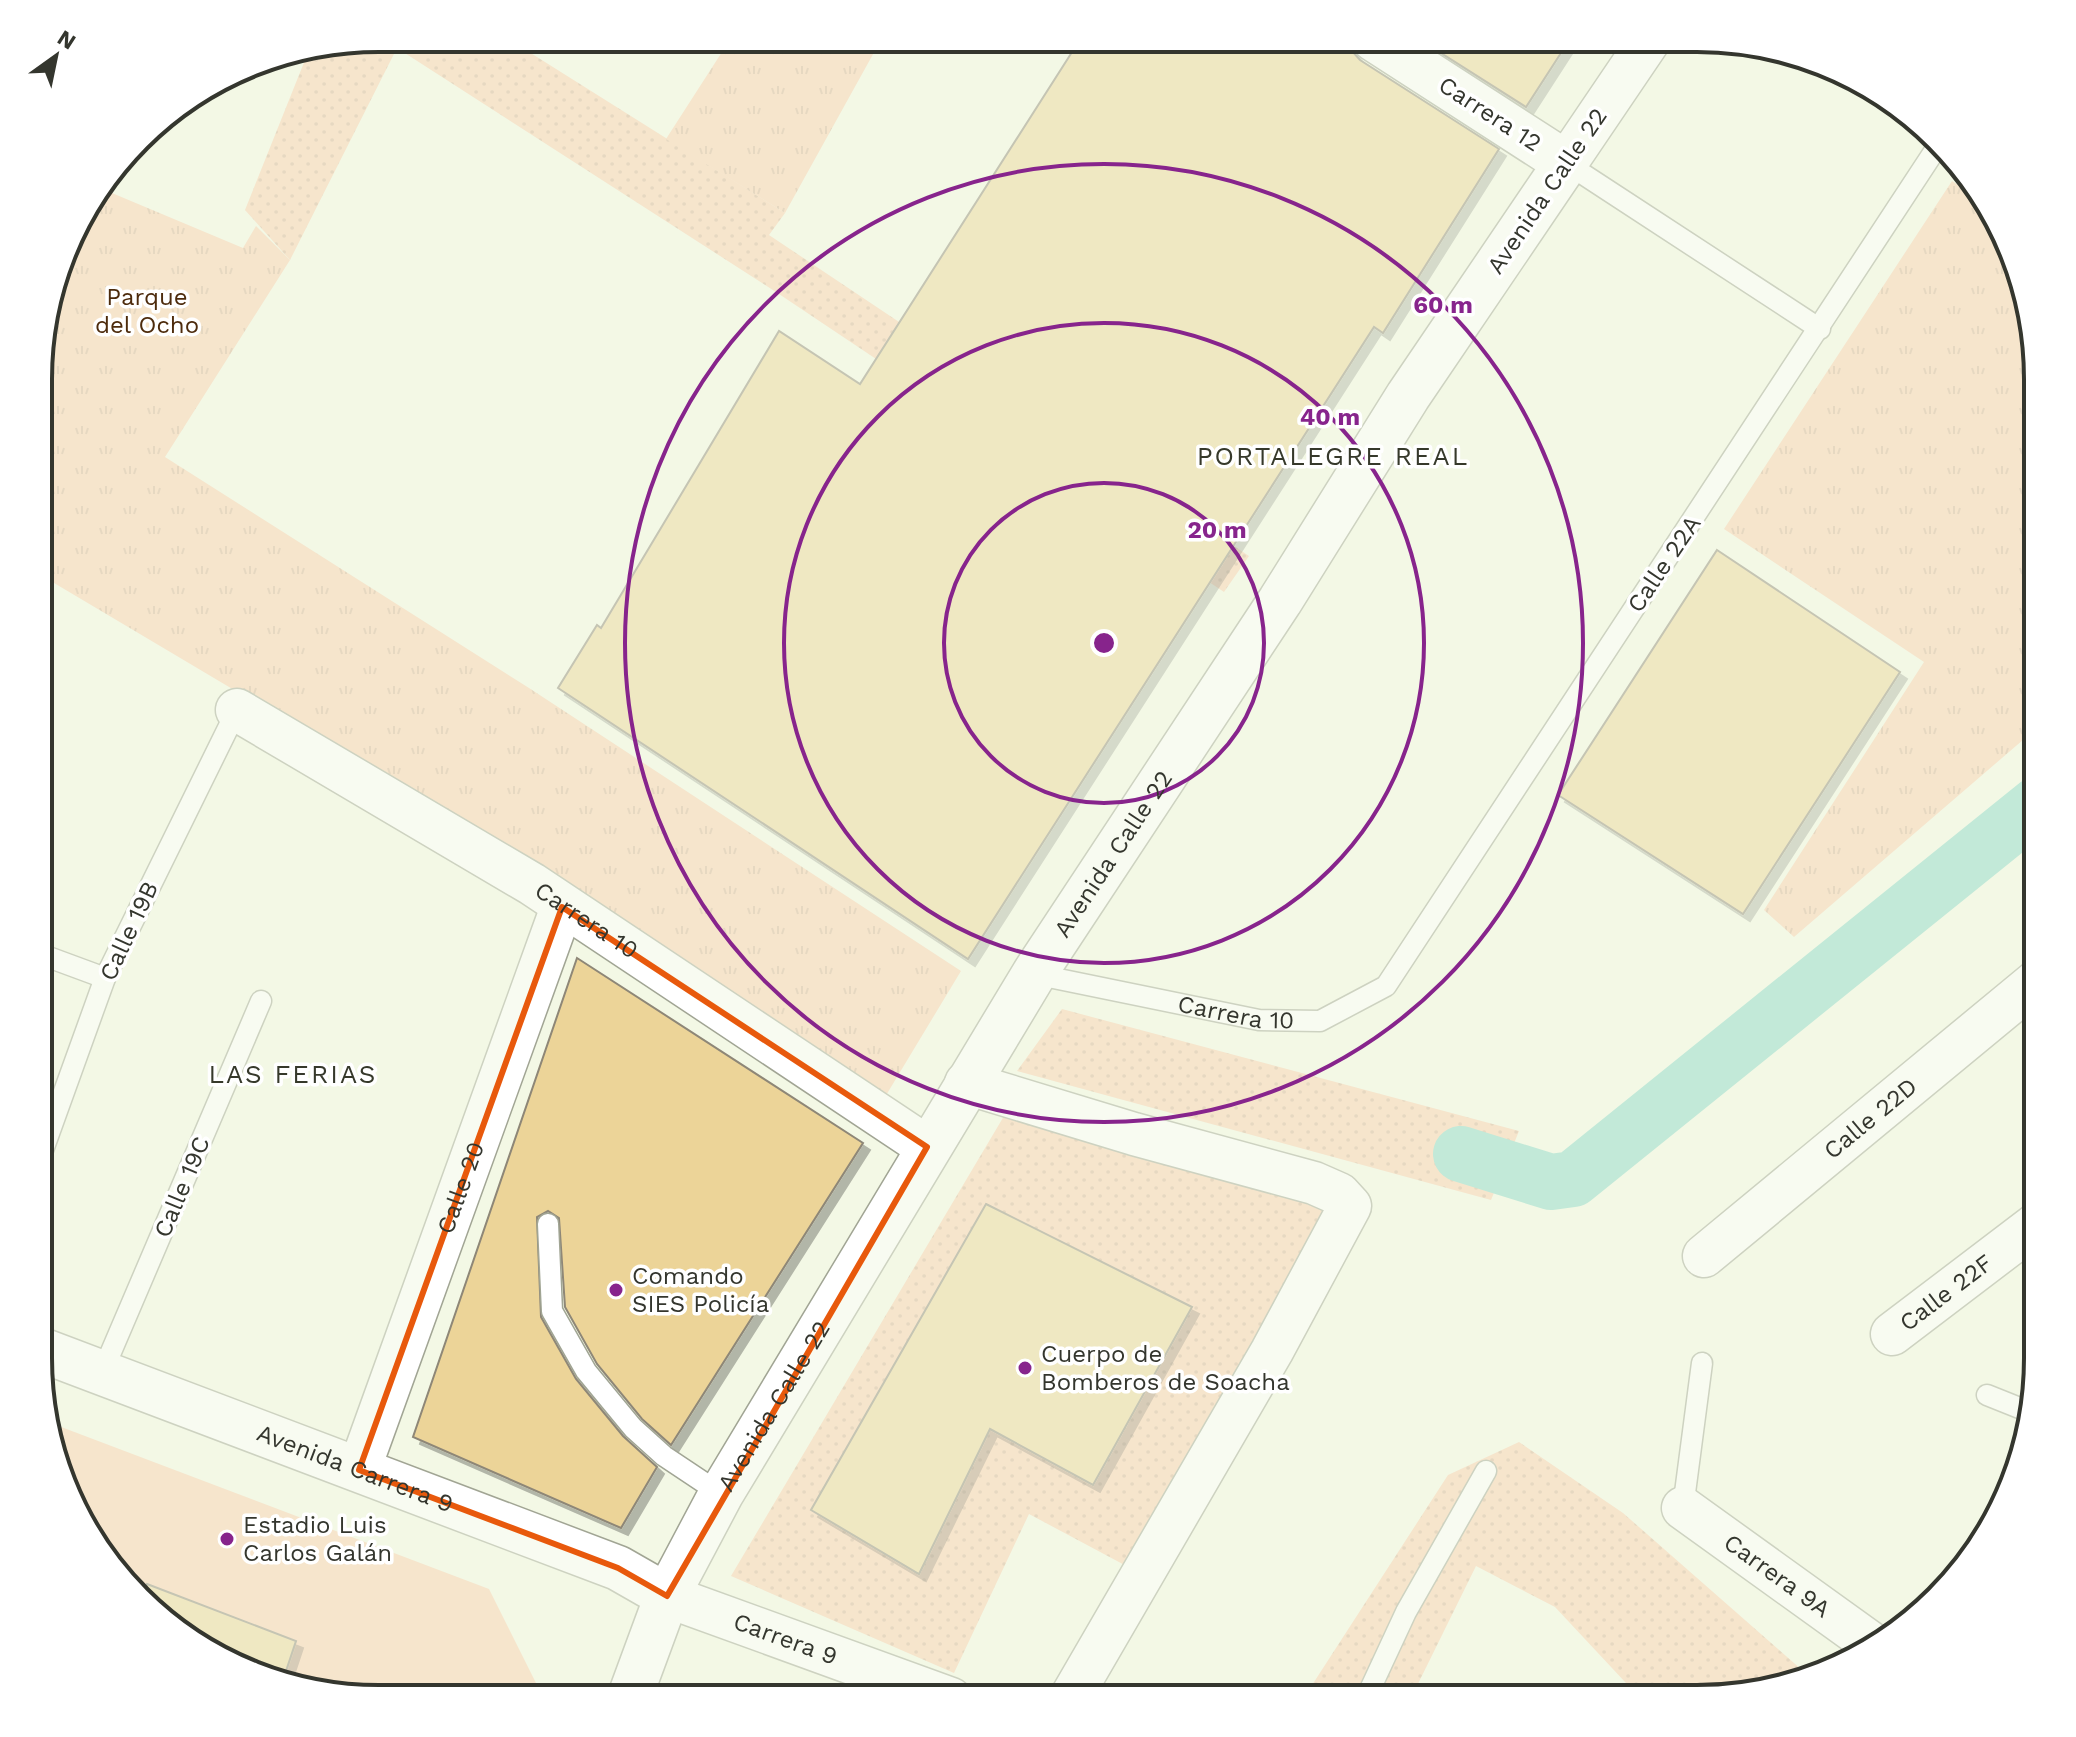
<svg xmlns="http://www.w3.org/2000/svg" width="2076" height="1737" font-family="'Work Sans',sans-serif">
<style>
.grass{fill:url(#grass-dots)}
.park{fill:url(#park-tufts)}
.pitch{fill:#faceae}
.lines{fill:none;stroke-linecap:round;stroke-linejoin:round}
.canal{stroke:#88d7c7;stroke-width:56}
.building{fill:#ecd498;stroke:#8e8777;stroke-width:2;filter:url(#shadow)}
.service-casing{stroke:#a1a594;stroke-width:23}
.minor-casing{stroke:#a1a594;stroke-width:45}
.tertiary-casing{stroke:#a1a594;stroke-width:47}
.secondary-casing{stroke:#a1a594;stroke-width:47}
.service{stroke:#fff;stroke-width:20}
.minor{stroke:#fff;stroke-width:42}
.tertiary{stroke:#fff;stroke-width:44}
.secondary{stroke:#fff;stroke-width:44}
.marked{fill:none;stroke:#e8590c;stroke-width:6;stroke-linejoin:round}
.ring{fill:none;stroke:#87248c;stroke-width:4}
.poi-dot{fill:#87248c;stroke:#fff;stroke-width:3}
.labels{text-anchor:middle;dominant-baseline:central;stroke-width:7;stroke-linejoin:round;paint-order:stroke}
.street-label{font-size:24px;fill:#34362e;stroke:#fff}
.park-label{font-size:24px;fill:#4d2b0c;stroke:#fff}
.poi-label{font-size:24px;fill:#34362e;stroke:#fff;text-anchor:start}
.neighbourhood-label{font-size:26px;letter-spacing:2px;fill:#36392b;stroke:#fff}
.rim{fill:none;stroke:#34362e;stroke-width:4}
.centre{fill:#87248c;stroke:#fff;stroke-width:4}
.ring-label{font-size:24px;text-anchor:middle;font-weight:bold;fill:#87248c;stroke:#fff;stroke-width:7;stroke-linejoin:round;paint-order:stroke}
</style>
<defs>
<pattern id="grass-dots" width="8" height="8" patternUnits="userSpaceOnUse" patternTransform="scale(2)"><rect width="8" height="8" fill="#faceae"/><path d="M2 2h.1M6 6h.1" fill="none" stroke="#d7b296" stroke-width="1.8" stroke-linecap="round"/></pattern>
<pattern id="park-tufts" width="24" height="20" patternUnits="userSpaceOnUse" patternTransform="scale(2)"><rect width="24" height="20" fill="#faceae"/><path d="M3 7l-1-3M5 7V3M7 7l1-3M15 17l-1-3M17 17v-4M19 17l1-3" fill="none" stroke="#d7b296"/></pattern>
<filter id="shadow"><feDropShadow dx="7" dy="7" stdDeviation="0" flood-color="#0004"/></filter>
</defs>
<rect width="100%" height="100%" fill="#f3f8e5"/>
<path class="grass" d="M 379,38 L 507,38 L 785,213 L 769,235 L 1249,556 L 1224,592 L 776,292 L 397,48 L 290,260 L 245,210 L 309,50 Z
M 1062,1009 L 1519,1131 L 1491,1200 L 1017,1071 Z
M 1007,1111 L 1345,1206 L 1132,1569 L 1029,1514 L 954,1673 L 731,1576 Z
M 1519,1442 L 1623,1513 L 1810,1677 L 1719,1698 L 1640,1698 L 1555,1607 L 1476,1566 L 1411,1698 L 1303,1699 L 1448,1475 Z"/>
<path class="park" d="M 731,38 L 882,38 L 785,213 L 666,139 Z
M 1952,181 L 1979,199 L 2012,248 L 2037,356 L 2038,727 L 1794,937 L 1764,910 L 1924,662 L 1724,529 Z
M 100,188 L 243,248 L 256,226 L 290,260 L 165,457 L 529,688 L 961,971 L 885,1097 L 574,892 L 49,580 L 40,592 L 41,334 L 83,209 Z"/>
<path class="pitch" d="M 48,1422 L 489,1589 L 544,1699 L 379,1699 L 248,1673 L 137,1599 L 64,1489 Z"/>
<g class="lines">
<path class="canal" d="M 1461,1154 L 1551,1182 L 1573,1179 L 2038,804"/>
</g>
<path class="building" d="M 1081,38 L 1349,39 L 1352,51 L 1360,60 L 1499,149 L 1383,333 L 1374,327 L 968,959 L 558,688 L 597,625 L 601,628 L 779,331 L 860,384 Z
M 1419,39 L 1570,39 L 1526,107 Z
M 1717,550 L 1900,672 L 1743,914 L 1558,795 Z
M 577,958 L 863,1143 L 671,1445 L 642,1419 L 597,1364 L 565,1307 L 559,1218 L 548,1211 L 537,1217 L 541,1317 L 576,1379 L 623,1436 L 657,1467 L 621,1528 L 413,1437 Z
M 986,1204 L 1192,1307 L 1093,1485 L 990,1429 L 919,1574 L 811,1510 Z
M 147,1584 L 296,1641 L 283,1680 L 239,1667 L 139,1600 Z"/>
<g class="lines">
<defs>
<g id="service">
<path d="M 1566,163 L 1820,329"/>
<path d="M 40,954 L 105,978"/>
<path id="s1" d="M 1034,974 L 1259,1020 L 1320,1021 L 1386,986 L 1941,141"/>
<path d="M 39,1161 L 105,978 L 237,710"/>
<path d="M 548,1224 L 552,1311 L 586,1371 L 633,1428 L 664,1456 L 721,1494"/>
<path d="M 102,1373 L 261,1001"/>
<path d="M 1987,1395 L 2027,1411"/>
<path d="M 1683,1508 L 1702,1363"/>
<path d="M 1366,1698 L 1406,1612 L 1486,1471"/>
</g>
<g id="minor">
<path d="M 1566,163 L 1650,39"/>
<path id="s2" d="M 237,710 L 532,884 L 927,1147"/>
<path d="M 966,1083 L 1134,1134 L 1314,1183 L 1339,1194 L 1350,1206 L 1272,1351 L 1070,1699"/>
<path id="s3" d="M 1704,1256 L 2038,980"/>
<path id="s4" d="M 1892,1334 L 2038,1223"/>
<path id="s5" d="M 359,1470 L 562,907"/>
<path id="s6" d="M 1683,1508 L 1872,1644"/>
<path id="s7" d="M 667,1596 L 951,1699"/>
</g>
<g id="tertiary">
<path id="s8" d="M 667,1596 L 721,1494 L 1034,974 L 1280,601 L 1408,396 L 1566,163 L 1374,39"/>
</g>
<g id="secondary">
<path id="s9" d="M 39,1349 L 618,1568 L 667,1596 L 629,1699"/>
</g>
</defs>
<use href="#service" class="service-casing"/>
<use href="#minor" class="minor-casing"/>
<use href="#tertiary" class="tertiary-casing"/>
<use href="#secondary" class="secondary-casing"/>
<use href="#service" class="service"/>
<use href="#minor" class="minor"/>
<use href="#tertiary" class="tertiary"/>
<use href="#secondary" class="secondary"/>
</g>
<path d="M0 0H2076V1737H0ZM 562,907 L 927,1147 L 667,1596 L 618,1568 L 359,1470 Z" fill="#f3f8e5" fill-opacity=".55" fill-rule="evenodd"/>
<path class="marked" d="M 562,907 L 927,1147 L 667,1596 L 618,1568 L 359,1470 Z"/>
<g class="ring">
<circle cx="1104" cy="643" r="160"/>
<circle cx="1104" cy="643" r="320"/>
<circle cx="1104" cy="643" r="479"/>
</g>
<g class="poi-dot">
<circle cx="616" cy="1290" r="8"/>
<circle cx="1025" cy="1368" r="8"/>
<circle cx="227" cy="1539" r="8"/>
</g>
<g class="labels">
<g class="street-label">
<text transform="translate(1490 114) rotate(33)">Carrera 12</text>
<text transform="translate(1547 191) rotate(-56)">Avenida Calle 22</text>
<text transform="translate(1664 564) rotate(-56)">Calle 22A</text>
<text stroke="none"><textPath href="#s8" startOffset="866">Avenida Calle 22</textPath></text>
<text stroke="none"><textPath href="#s2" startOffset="408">Carrera 10</textPath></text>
<text transform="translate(129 931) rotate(-65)">Calle 19B</text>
<text stroke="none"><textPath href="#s1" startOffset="206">Carrera 10</textPath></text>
<text stroke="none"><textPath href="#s3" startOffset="216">Calle 22D</textPath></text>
<text transform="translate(182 1187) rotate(-67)">Calle 19C</text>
<text stroke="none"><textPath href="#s5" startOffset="300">Calle 20</textPath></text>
<text stroke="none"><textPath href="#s4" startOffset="68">Calle 22F</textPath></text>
<text stroke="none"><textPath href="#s8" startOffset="218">Avenida Calle 22</textPath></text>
<text stroke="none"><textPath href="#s9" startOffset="338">Avenida Carrera 9</textPath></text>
<text stroke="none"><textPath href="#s6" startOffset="116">Carrera 9A</textPath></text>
<text stroke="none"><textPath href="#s7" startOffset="126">Carrera 9</textPath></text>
</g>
<g class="park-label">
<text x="147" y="297">Parque<tspan x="147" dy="28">del Ocho</tspan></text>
</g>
<g class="poi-label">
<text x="632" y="1276">Comando<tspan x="632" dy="28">SIES Policía</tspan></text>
<text x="1041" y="1354">Cuerpo de<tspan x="1041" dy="28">Bomberos de Soacha</tspan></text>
<text x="243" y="1525">Estadio Luis<tspan x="243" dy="28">Carlos Galán</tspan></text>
</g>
<g class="neighbourhood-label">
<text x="1333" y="456">PORTALEGRE REAL</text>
<text x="293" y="1074">LAS FERIAS</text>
</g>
</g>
<path d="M0 0H2076V1737H0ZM379 52H1697A327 327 0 0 1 2024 379V1358A327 327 0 0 1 1697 1685H379A327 327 0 0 1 52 1358V379A327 327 0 0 1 379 52Z" fill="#fff" fill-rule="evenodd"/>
<path class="rim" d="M379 52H1697A327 327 0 0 1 2024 379V1358A327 327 0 0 1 1697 1685H379A327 327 0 0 1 52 1358V379A327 327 0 0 1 379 52Z"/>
<circle cx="1104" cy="643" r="12" class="centre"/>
<g class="ring-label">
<text x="1443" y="313">60 m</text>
<text x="1330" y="425">40 m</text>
<text x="1217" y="538">20 m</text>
</g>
<g transform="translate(56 56) rotate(33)" stroke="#ffffff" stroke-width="6" paint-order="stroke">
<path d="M0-6L14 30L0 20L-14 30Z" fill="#34362e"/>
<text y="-12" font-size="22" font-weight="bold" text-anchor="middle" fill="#34362e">N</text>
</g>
</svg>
